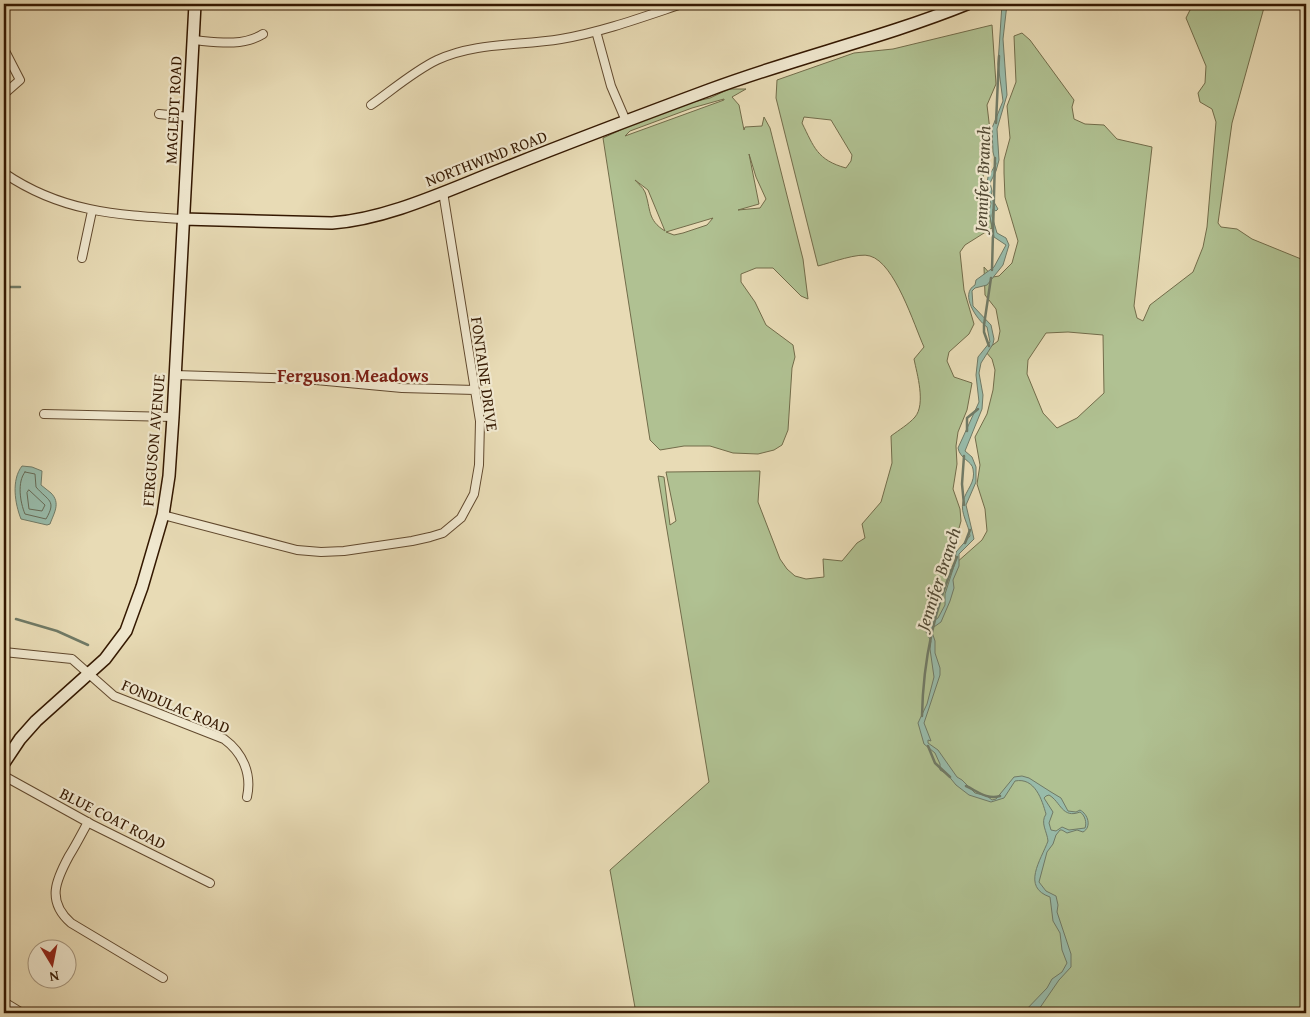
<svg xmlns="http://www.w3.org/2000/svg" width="1310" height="1017" font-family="'Gentium Book Plus',serif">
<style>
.green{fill:#b0c192;stroke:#726c4a;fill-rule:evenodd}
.water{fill:#98bbaa;stroke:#707a66;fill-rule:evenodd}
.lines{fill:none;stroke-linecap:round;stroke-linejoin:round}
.shore{stroke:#666a56;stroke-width:1}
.stream{stroke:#707a66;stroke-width:2.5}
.street-casing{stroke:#61492e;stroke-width:10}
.secondary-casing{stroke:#341801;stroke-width:14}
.street{stroke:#f0e8cf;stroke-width:8}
.secondary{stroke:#f0e8cf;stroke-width:11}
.labels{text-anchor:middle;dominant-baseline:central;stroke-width:4.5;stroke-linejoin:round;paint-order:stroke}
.street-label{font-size:16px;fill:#341801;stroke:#f0e8cf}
.water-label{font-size:18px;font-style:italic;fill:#524934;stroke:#f0e8cf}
.neighbourhood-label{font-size:18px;font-weight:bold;fill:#7a1f14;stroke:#f0e8cf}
</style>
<rect width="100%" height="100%" fill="#e8dbb5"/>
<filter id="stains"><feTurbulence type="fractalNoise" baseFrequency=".004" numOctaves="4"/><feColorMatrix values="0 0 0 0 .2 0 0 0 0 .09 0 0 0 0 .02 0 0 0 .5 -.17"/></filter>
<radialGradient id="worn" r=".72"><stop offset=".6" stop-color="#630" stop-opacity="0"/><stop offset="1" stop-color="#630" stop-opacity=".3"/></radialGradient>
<path class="green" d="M 1197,4 L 1265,4 L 1232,123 L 1218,223 L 1221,227 L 1237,229 L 1252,239 L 1306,261 L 1306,1013 L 636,1013 L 610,870 L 709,782 L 658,476 L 664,477 L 670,525 L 676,521 L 666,472 L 760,471 L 758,502 L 780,559 L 787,569 L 795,576 L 806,579 L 824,577 L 823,559 L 842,561 L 857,543 L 865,538 L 862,524 L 881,502 L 892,463 L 891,436 C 899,430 909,424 915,417 C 926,404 917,374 914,359 L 924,347 C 914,325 895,263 870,256 C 859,252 830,263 818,266 L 776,98 L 777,80 L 854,53 L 893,49 L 992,25 L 996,84 L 987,105 L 991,139 L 984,160 L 983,174 L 992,228 L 965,245 L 960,252 L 964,290 L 974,324 L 969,334 L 949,352 L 947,361 L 954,377 L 972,383 L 967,410 L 958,432 L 956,446 L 957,464 L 953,489 L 960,509 L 961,521 L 947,571 L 982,540 L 987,531 L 985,509 L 977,484 L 980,465 L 975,437 L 987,414 L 993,390 L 995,370 L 992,359 L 985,351 L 998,341 L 1000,331 L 996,309 L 985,295 L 984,267 L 993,277 L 999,276 L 1012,263 L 1018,241 L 1005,197 L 1004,173 L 1004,160 L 1010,138 L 1007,106 L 1016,82 L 1014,36 L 1022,33 L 1030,40 L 1074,100 L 1072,107 L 1074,119 L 1085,124 L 1104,125 L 1117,139 L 1152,147 L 1134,306 L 1137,318 L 1143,321 L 1150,305 L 1193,272 L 1203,247 L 1207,227 L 1216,122 L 1212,109 L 1200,102 L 1198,93 L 1205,83 L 1206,66 L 1186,18 L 1190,10 ZM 804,117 L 831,120 L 852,155 L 851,161 L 846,168 C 817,160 814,147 802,123 ZM 1068,332 L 1103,335 L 1104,393 L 1077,418 L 1057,428 L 1043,413 L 1027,374 L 1028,360 L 1046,333 Z
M 729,89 L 746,89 L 732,97 L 739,105 L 744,130 L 745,127 L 762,126 L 764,117 L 770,128 L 803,259 L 808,299 L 801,296 L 773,268 L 756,268 L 741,274 L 741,282 L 755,302 L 766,325 L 793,345 L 795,357 L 792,368 L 788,430 L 782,445 L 774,450 L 758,454 L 733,453 L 710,446 L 684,446 L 660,450 L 650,440 L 603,138 L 660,112 L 676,106 L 710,98 ZM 724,99 L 724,100 L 625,136 L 630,131 L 692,108 ZM 749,154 L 756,177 L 766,199 L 760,208 L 738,210 L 759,204 ZM 635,180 L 648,190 L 665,231 C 647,220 651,209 645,192 C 643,187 637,183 635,180 ZM 713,218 L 707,225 L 683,233 L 674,235 L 666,232 Z"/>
<path class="water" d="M 1002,4 L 1007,4 L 1003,39 L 1007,95 L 997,129 L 999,160 L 996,171 L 990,183 L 992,191 L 991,197 L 998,209 L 996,211 L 993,209 L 992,216 L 997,233 L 1006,238 L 1009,245 L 1003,265 L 987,285 L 975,288 L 972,291 L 973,306 L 991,325 L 994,339 L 993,344 L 981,363 L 979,373 L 983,395 L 982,409 L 965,451 L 972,457 L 976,467 L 976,482 L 966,505 L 974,539 L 959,554 L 959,566 L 953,580 L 954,588 L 950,601 L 941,622 L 931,629 L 935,641 L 935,653 L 940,668 L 940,675 L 924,723 L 931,741 L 928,740 L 928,743 L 938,750 L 957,777 L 962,780 L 975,793 L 987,796 L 992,800 L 996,799 L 1014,777 L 1022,776 L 1029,778 L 1051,792 L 1061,798 L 1068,811 L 1076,812 L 1080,810 C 1088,814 1092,827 1083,832 L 1077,830 L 1067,833 L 1062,830 L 1060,830 L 1056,835 L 1053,844 L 1047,852 L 1039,882 L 1046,891 L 1056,896 L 1058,905 L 1057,912 L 1071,954 L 1071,967 L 1059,980 L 1037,1012 L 1023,1013 L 1047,988 L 1052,979 L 1062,972 L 1067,963 L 1062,950 L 1060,933 L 1053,921 L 1050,897 C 1021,887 1041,860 1048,841 C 1047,831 1040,823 1046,814 C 1042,800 1035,777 1015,781 L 1004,798 L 991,802 L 969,795 L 956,785 L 947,774 L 940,770 L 940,764 L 935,753 L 924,744 L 918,723 L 927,704 L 934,677 L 930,649 L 931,641 L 926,632 L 926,625 L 938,618 L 945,605 L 945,594 L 955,563 L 956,552 L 970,536 C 969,525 960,513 963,502 C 966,489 976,483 973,469 C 972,461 960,459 958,448 L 979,402 L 976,375 L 978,357 L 990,342 L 987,327 C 977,320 959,294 975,285 L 976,280 L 994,267 L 1006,245 L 994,237 L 989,211 L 991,203 L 988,197 L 987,183 L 988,177 L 996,164 L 993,152 L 992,128 L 1003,101 L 998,64 ZM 1049,795 C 1061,802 1062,819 1080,812 C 1085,815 1087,823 1085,828 L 1069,830 L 1062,827 L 1056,831 L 1051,830 L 1049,823 L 1053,812 L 1044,798 L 1046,796 Z
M 22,466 L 32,467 L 42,471 L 41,485 C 44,488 48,490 51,493 C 61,503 54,513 50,524 L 47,525 L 21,519 C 15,504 11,480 22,466 Z"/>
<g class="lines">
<path class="shore" d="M 25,472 L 35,474 L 36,487 C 48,501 57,500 46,519 L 25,514 C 20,502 17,482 25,472 Z
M 29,490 L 45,505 L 42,511 L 29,509 L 27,493 Z"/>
<path class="stream" d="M 996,123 L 999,56
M 992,270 L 995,158
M 4,287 L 20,287
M 989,346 L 984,332 L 984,325 L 991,278
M 967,431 L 967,418 L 978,409
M 964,505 L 962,484 L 964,456
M 4,517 L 7,515
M 965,543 L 970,530
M 16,619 L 57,631 L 88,645
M 922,716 C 923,662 935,606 957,557
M 928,746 L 935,763 L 950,777
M 966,786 C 977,791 987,800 1000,796"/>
<defs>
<path id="street" d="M 596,31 L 611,86 L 626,121
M 193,40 C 216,42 242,47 263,34
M 4,49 L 20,80 L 4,94
M 371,105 C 391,91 414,71 437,60 C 476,42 519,46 561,39 C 602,32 643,17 682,4
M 159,114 L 189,117
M 4,173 C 61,212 116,215 183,219
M 82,258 L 92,211
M 175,375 L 305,379 L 402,388 L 475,390
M 44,414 L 173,417
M 163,515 L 297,550 L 321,552 L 344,551 L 412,541 L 430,537 L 443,533 L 461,518 L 474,494 L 479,465 L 480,421 L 443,192
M 4,652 L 72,659 L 114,696 L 224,739 C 243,753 252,774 247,797
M 4,776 L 91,824 L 210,883
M 88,822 C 82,833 76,845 69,856 C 56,880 46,901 71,923 L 163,978
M 4,1002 L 22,1013"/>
<path id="secondary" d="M 183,219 L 332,223 C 388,219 448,190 500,170 C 570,142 639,116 709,90 C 794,58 883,38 967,4
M 4,763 L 20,739 L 36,721 L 105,659 L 126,631 L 142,587 L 163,515 L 169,476 L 173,417 L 195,4"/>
</defs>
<use href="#street" class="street-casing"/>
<use href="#secondary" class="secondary-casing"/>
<use href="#street" class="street"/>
<use href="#secondary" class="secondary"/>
</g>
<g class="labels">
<g class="street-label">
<text transform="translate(173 110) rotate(-87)">MAGLEDT ROAD</text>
<text transform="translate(486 158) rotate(-21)">NORTHWIND ROAD</text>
<text transform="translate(485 374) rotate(82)">FONTAINE DRIVE</text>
<text transform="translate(153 440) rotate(-85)">FERGUSON AVENUE</text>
<text transform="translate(176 706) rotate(23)">FONDULAC ROAD</text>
<text transform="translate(113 818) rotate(27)">BLUE COAT ROAD</text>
</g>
<g class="water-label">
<text transform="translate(982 179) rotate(-88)">Jennifer Branch</text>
<text transform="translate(938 579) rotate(-72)">Jennifer Branch</text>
</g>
<g class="neighbourhood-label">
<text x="353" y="375">Ferguson Meadows</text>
</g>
</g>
<rect width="1310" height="1017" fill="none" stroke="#e8dbb5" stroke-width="20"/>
<rect x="5" y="5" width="1300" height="1007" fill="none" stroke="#341801" stroke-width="2.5"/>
<rect x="10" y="10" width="1290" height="997" fill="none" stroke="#341801"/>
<g transform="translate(52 964) rotate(170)"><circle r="24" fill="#f0e8cf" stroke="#a5957d"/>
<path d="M0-4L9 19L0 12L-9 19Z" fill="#8f2418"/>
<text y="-8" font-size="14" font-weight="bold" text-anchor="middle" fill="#341801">N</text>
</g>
<rect width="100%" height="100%" filter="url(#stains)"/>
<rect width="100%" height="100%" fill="url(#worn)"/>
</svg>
